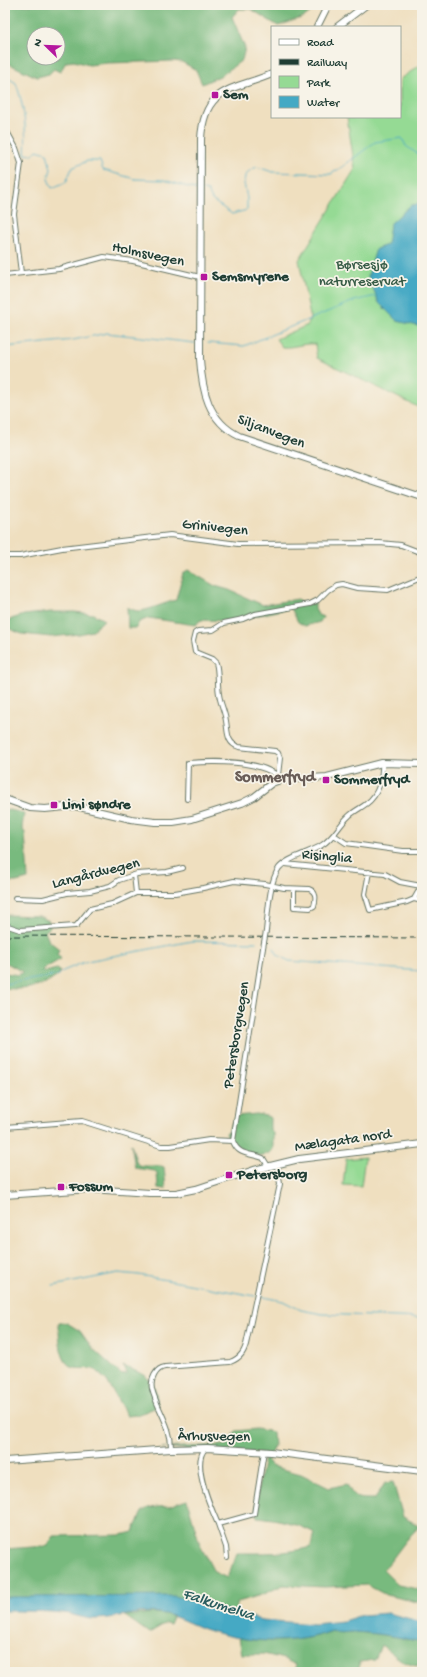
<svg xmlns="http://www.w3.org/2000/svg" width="427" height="1677" font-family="'Gochi Hand',sans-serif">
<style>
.green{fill:#95da94;stroke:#5a8c64}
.forest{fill:#78ba7e;stroke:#4c7c59;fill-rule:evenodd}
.water{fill:#44a9c4;stroke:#32737c}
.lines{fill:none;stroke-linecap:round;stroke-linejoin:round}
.stream{stroke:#44a9c4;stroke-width:1}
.street-casing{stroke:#687665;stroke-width:6}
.secondary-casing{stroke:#687665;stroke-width:8}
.primary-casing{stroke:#687665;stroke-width:8}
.street{stroke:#fff;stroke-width:4}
.secondary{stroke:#fff;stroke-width:6}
.primary{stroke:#fff;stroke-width:6}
.rail{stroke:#1f3d34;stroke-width:1;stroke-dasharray:6 3;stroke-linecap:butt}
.street-bridge-casing{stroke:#687665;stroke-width:6;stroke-linecap:butt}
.street-bridge{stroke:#fff;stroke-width:4}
.poi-dot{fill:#b5179e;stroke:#f7f3e8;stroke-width:1.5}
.labels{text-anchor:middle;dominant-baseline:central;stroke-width:3.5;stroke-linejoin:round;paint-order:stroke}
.poi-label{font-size:15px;font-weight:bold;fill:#1f3d34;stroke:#f7f3e8;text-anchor:start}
.street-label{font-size:15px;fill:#1f3d34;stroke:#f7f3e8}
.park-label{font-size:15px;fill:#375c47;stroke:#f7f3e8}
.neighbourhood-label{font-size:16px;font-weight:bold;fill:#685c56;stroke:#f7f3e8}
.water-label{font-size:16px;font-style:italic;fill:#2a5d5f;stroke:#f7f3e8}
</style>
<rect width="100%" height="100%" fill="#f7f3e8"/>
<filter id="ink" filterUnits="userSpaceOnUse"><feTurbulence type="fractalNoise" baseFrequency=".025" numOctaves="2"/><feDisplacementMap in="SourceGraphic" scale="8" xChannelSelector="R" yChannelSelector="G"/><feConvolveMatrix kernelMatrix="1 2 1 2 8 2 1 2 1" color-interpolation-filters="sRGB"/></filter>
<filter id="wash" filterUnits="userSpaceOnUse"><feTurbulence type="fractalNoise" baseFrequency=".012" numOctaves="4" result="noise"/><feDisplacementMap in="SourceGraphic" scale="16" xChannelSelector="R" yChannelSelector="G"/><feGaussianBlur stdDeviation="0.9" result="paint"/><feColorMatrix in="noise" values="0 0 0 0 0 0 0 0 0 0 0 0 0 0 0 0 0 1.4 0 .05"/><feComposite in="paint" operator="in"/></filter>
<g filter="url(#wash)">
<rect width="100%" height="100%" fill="#efdfbf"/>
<path class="green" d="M 422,64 L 422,409 L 317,358 L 315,344 C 301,343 295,348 282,347 L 276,339 L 308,325 L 310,316 L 299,260 L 355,169 L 347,117 L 400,117 L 400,79 Z
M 365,1157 L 361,1186 L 343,1185 L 346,1159 Z"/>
<path class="forest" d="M 5,5 L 320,5 L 304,17 L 278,26 L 251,9 L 239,9 L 232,17 L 245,48 L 242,60 L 222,75 L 202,84 L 196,70 L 182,62 L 174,61 L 107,63 L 89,65 L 74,61 L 66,62 L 60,72 L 54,69 L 49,74 L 37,77 L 5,62 ZM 34,34 L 58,34 L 58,58 L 34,58 Z
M 188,570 L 215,586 L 229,590 L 263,605 L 298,599 L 303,605 L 315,603 L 315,608 L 318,615 L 323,617 L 320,622 L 305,626 L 298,622 L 291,608 L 232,621 L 201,620 L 195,625 L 149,618 L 139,622 L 136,628 L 128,628 L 127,607 C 131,609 135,611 139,611 C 147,611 167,602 176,600 L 183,573 Z
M 51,612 L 74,612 L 93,614 L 104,620 L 92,631 L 79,634 L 51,637 L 22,634 L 5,627 L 5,621 L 24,615 Z
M 5,809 L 24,813 L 22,828 L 25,833 L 28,879 L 16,882 L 5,882 Z
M 5,915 L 39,916 L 49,921 L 50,927 L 45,932 L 49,941 L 59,949 L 57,954 L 61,959 L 42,970 L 45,972 L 57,969 L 60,971 L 58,976 C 42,987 24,991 5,988 L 5,973 L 18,975 L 23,972 L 5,962 Z
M 257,1114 L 270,1117 L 270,1130 L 273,1133 L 273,1149 L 271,1152 C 253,1162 237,1148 226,1134 L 236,1116 Z
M 131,1144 L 137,1164 L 143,1166 L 161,1166 L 164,1167 L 166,1189 L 158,1188 L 157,1173 L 155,1171 L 135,1168 Z
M 59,1323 L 67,1323 L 80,1331 L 92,1348 L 122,1375 L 127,1374 L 123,1366 C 147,1375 158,1380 157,1407 L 137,1415 L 127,1416 L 107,1381 L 94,1369 C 88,1368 81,1369 75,1368 C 59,1365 59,1336 59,1323 Z
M 257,1429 L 273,1432 L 274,1446 L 267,1461 L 271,1466 L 301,1474 L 329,1488 L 347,1484 C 354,1500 359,1499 375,1499 L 385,1483 L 393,1482 L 403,1517 L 420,1526 C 405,1539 396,1556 383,1570 L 398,1585 L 422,1590 L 422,1603 L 386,1595 L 367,1585 L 325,1587 L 283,1585 L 264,1594 L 238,1602 L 235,1613 L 222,1610 L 5,1597 L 5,1549 L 47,1546 L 54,1536 L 121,1535 L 133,1532 L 142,1512 L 148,1508 L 169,1506 L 187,1500 L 200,1545 L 214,1572 L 227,1578 L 237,1553 C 264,1553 285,1554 311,1547 L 315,1533 C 296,1523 278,1519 257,1517 L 256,1499 L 265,1453 L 162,1448 L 228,1445 L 236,1431 Z
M 152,1613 L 165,1614 L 173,1617 L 170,1624 L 166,1623 L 149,1633 L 125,1616 Z
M 332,1631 C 340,1634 345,1632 353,1632 C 376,1633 400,1637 422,1642 L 422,1660 L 417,1666 C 402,1664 393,1653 381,1645 L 375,1660 L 359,1662 L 359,1672 L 295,1672 L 296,1665 L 284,1659 L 264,1654 L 242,1654 L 239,1638 C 269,1643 303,1642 332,1631 Z"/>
<path class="water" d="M 422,204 L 422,327 L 397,321 L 379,303 L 368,276 L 376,249 L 387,245 L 390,224 L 411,205 Z
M 175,1596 L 262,1620 L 314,1624 L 343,1621 L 362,1615 L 388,1613 L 422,1622 L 422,1642 C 400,1637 376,1633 353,1632 C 345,1632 340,1634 332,1631 C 292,1646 245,1643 204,1629 C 191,1624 178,1617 165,1614 C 142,1608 118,1619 95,1619 C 84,1619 73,1614 63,1613 C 44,1611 24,1611 5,1611 L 5,1597 Z"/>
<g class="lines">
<path class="stream" d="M 5,76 L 16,83 C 24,106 27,129 25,154 L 33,155 L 37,150 L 47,153 L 51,169 L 48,179 L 52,188 L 66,182 L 72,168 L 87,161 L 100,161 L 103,170 L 135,179 L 164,180 L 198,190
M 203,190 L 208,191 L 212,200 L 232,214 L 247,210 L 247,198 L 244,183 L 245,176 L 250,170 L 257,167 L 273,172 L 331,174 L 342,167 L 375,142 L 402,138 L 406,146 L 422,157
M 208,343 L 244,346 L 354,301 L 376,296
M 5,347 L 73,340 L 107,333 L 195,343
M 274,948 L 278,955 L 289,961 L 422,971
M 5,984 L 59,975 L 63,971 L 87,961 L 192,941 L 256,942
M 53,1286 L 118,1273 L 139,1275 L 255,1296
M 258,1296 L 283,1301 L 301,1310 L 322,1314 L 422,1318"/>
</g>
</g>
<g filter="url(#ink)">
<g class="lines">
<defs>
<path id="street" d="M 5,128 L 16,148 L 21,163 L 14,214 L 21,273
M 5,275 L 59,269 L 104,257 L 133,261 L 200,277
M 5,556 L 20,556 L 62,548 L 170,535 L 238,544 L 380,543 L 401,545 L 422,553
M 278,775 L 280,758 L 278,753 L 275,751 L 239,747 C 226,743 228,731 226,721 C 225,712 220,703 219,694 C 217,684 219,673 216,663 L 212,659 L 195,652 L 193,641 L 195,633 L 198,631 L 213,630 L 224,623 L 243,619 L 255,614 L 310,604 L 318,600 L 328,590 L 336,585 L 342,584 L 357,588 L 388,590 L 422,576
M 187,799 L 188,763 C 213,761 258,760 278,776
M 334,835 L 346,843 L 403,851 L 422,851
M 285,864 L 385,874 L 400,882 L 421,886
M 369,872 L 365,894 L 370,910 L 407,902 L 414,899
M 134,875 L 136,893
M 15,898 L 43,899 L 67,893 L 90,891 L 110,886 L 119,880 L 137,874 L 167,872 L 183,868
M 414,899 L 422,885
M 414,899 L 422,901
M 5,925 L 20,930 L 75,926 L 77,925 L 90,909 L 112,904 L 136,893 L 175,893 L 203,888 L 234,881 L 265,884 L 284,888 L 309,889 C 317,892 316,899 314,906 L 310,908 L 294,907 L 294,889
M 266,931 C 268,914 269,882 279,868 C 288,857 310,853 322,845 C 334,838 339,825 349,816 C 354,811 361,808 366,804 C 379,795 383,777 382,763
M 263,948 L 233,1141 C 238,1156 251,1153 263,1158 L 268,1166
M 5,1127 L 82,1121 L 161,1146 L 170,1146 L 209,1140 L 233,1141
M 206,1448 C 190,1462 211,1508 218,1524 L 254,1514 L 264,1451
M 171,1449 C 172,1427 157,1409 152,1389 C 150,1380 156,1368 165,1367 L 230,1362 C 241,1358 245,1351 247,1340 L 280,1184 L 277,1164
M 218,1524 L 226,1547 L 227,1557"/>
<path id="secondary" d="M 337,27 L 366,5
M 5,799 L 30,808 L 45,809 L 75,806 L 131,819 L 155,822 L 173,822 L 192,819 L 242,803 L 254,797 L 272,783 L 280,780 L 327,777 L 382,763 L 422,764
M 5,1195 L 90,1189 L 150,1193 L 176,1193 L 196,1189 L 254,1170 L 299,1159 L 422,1144
M 5,1461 L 171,1449 L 207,1448 L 271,1452 L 422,1471"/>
<path id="primary" d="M 317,27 L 328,5
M 272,74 C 234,90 204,86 201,139 L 200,359 C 202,390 208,421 239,436 L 422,497"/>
</defs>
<use href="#street" class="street-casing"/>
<use href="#secondary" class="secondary-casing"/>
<use href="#primary" class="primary-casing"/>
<use href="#street" class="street"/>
<use href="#secondary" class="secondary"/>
<use href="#primary" class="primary"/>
<path class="rail" d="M 5,936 L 422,938"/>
<defs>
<path id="street-bridge" d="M 263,948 L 266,931"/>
</defs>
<use href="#street-bridge" class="street-bridge-casing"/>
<use href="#street-bridge" class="street-bridge"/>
</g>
</g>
<g class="poi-dot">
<rect x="211" y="91" width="8" height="8" rx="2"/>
<rect x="200" y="273" width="8" height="8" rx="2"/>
<rect x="322" y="776" width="8" height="8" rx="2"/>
<rect x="50" y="801" width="8" height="8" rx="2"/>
<rect x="225" y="1171" width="8" height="8" rx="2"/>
<rect x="57" y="1183" width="8" height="8" rx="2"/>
</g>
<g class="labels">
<g class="poi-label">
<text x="223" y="95">Sem</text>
<text x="212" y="277">Semsmyrene</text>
<text x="334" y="780">Sommerfryd</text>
<text x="62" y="805">Limi søndre</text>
<text x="237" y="1175">Petersborg</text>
<text x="69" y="1187">Fossum</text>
</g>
<g class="street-label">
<text transform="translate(148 255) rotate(12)">Holmsvegen</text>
<text transform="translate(271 432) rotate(21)">Siljanvegen</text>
<text transform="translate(215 528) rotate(6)">Grinivegen</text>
<text transform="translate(327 857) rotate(5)">Risinglia</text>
<text transform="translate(96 874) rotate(-14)">Langårdvegen</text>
<text transform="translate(237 1035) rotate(-81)">Petersborgvegen</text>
<text transform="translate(343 1141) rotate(-8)">Mælagata nord</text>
<text transform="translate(214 1437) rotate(1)">Århusvegen</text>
</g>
<g class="park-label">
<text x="362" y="265">Børsesjø<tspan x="362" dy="17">naturreservat</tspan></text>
</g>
<g class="neighbourhood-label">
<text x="275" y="778">Sommerfryd</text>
</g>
<g class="water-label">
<text transform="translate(218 1606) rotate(18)">Falkumelva</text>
</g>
</g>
<rect width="427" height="1677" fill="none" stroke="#f7f3e8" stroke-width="20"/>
<rect x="271" y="26" width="130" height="92" fill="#f7f3e8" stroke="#a1aaa0"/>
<rect x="279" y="39" width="20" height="6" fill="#ffffff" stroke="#a1aaa0"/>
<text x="307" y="46" font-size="12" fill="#1f3d34">Road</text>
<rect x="279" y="59" width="20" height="6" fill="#1f3d34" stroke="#a1aaa0"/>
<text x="307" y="66" font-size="12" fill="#1f3d34">Railway</text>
<rect x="279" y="76" width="20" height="12" fill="#95da94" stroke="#a1aaa0"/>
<text x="307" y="86" font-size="12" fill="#1f3d34">Park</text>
<rect x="279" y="96" width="20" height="12" fill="#44a9c4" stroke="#a1aaa0"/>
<text x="307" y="106" font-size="12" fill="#1f3d34">Water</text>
<g transform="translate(46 46) rotate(293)"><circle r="19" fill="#f7f3e8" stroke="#a1aaa0"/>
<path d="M0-3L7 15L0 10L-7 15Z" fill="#b5179e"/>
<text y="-6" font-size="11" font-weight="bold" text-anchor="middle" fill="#1f3d34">N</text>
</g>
</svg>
